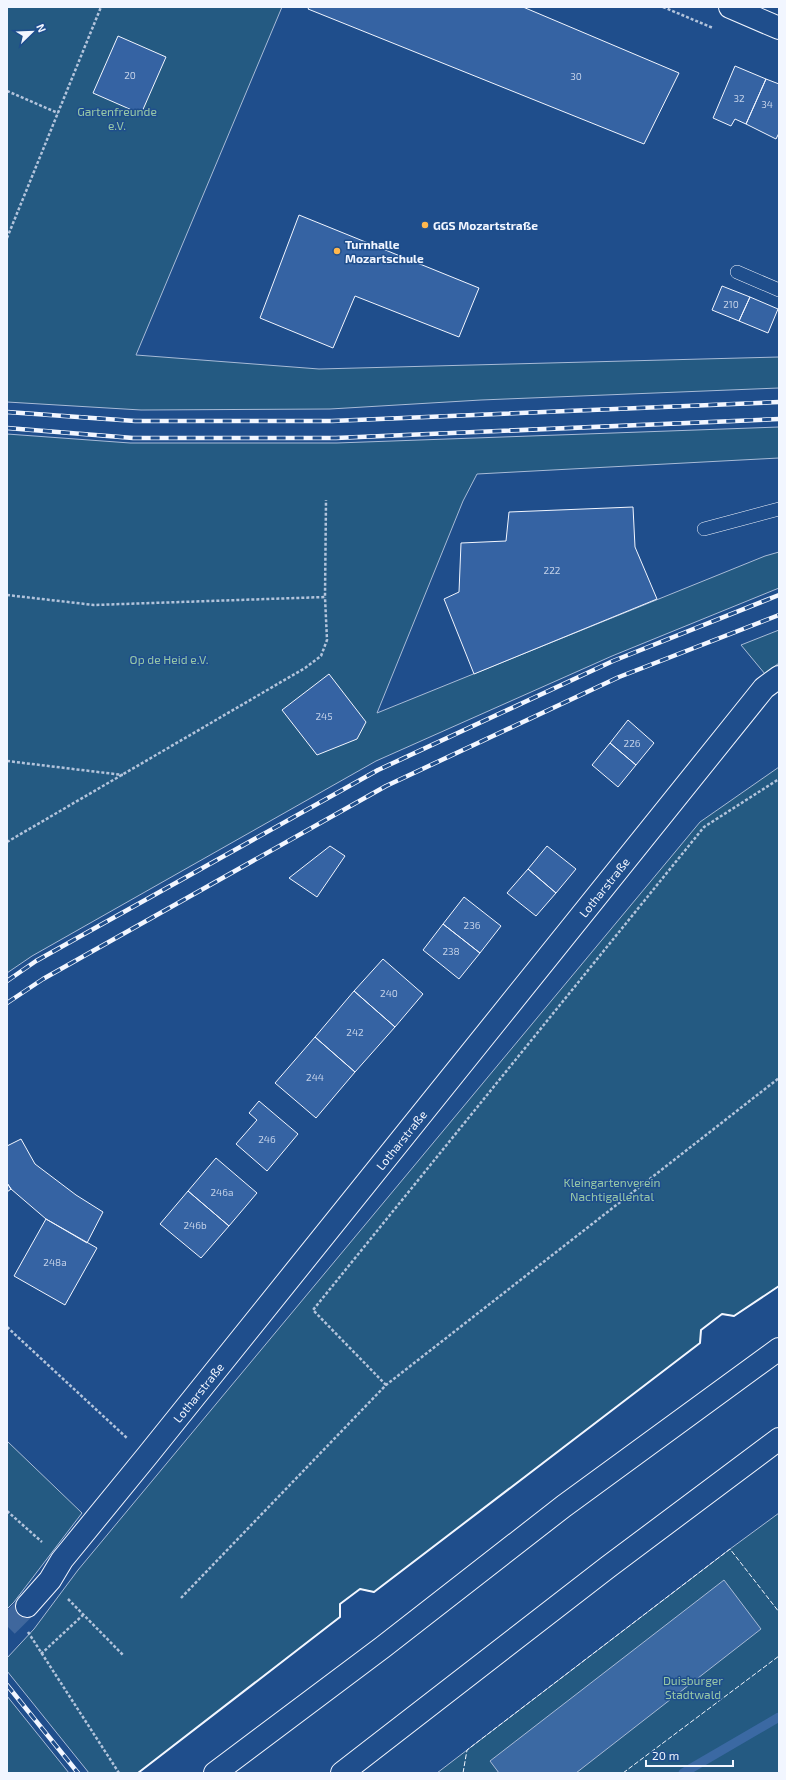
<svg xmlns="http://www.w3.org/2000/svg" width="786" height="1780" font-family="'Exo 2',sans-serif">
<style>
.green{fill:#245a82;stroke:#a8bbd7}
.water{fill:#3b69a3;stroke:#a8bbd7}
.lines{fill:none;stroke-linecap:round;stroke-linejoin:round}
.stream{stroke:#3b69a3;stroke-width:9}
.building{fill:#3563a3;stroke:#f2f6ff}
.street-tunnel{stroke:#3f679d;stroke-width:22;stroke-dasharray:22 11;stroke-linecap:butt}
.lane-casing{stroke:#f2f6ff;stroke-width:14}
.street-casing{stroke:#f2f6ff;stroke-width:24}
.secondary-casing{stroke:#f2f6ff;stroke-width:24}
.highway-casing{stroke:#f2f6ff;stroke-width:24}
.path{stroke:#b3c4dc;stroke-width:2.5;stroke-dasharray:3 2;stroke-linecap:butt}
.lane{stroke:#1f4e8c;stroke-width:13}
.street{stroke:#1f4e8c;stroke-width:22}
.secondary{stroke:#1f4e8c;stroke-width:22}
.highway{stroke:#1f4e8c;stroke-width:22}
.rail-casing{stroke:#f2f6ff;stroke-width:4.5}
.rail{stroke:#1f4e8c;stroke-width:3;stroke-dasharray:9;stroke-linecap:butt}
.fence{stroke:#f2f6ff;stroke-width:1;stroke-dasharray:5 2;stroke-linecap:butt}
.wall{stroke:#f2f6ff;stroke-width:2}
.poi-dot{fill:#ffb74d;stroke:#1f4e8c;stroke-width:1.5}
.labels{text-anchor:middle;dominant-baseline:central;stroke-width:3;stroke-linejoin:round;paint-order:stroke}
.number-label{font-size:10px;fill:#c3d1e8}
.park-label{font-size:12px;fill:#97c8a6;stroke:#1f4e8c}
.poi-label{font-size:12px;font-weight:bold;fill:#f2f6ff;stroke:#1f4e8c;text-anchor:start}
.street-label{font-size:12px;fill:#f2f6ff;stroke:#1f4e8c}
</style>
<rect width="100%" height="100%" fill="#1f4e8c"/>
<path class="green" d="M 7,7 L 282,7 L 136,355 L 319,369 L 779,357 L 779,388 L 481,400 L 330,409 L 141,410 L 7,402 Z
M 779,427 L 779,458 L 477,474 L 463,501 L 377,713 L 765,556 L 779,552 L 779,588 L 612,656 L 376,761 L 32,956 L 7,973 L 7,434 L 130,443 L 337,443 Z
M 779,630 L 779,663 L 765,674 L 741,645 Z
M 779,767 L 779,1286 L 734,1316 L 722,1314 L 701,1330 L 700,1343 L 374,1592 L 360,1589 L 340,1604 L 340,1617 L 138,1773 L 89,1773 L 7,1671 L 7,1658 L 34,1629 L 78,1570 L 700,822 Z
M 7,1441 L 82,1513 L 14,1602 L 7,1609 Z
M 779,1513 L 779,1773 L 437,1773 L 730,1549 Z
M 7,1696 L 69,1773 L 7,1773 Z"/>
<path class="water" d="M 724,1580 L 761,1629 L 576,1773 L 499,1773 L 490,1761 Z"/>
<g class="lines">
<path class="stream" d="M 683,1773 L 779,1717"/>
</g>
<path class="building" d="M 309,7 L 523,7 L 679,73 L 644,144 L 308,9 Z
M 118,36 L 166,57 L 141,114 L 93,93 Z
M 735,66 L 766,79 L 746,124 L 735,119 L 731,126 L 713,118 Z
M 766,79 L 779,84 L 779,133 L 776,139 L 746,124 Z
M 299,215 L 479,288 L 459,337 L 355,296 L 333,348 L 260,318 Z
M 722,286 L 750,297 L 739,321 L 712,310 Z
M 750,297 L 778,309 L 768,333 L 739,321 Z
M 633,507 L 635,547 L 657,599 L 474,674 L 444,599 L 459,592 L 461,543 L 506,541 L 509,512 Z
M 329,674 L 366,722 L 357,739 L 317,755 L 282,710 Z
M 628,720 L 654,743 L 636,765 L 610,743 Z
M 610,743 L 636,765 L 618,787 L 592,765 Z
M 330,846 L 345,856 L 317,897 L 289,878 Z
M 547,846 L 576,869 L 556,893 L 528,869 Z
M 528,869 L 556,893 L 536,916 L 507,893 Z
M 464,897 L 501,926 L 480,953 L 443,924 Z
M 443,924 L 480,953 L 459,979 L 423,950 Z
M 383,959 L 423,994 L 395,1027 L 354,991 Z
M 354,991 L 395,1027 L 355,1072 L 315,1037 Z
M 315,1037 L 355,1072 L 316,1118 L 275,1083 Z
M 259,1101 L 298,1134 L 267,1171 L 236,1144 L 257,1120 L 249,1113 Z
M 21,1139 L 35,1164 L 76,1195 L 103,1212 L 87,1243 L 46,1219 L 11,1189 L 7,1183 L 7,1146 Z
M 216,1158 L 257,1193 L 229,1226 L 188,1191 Z
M 7,1183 L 11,1189 L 7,1192 Z
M 188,1191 L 229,1226 L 201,1258 L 160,1224 Z
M 46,1219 L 97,1248 L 65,1305 L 14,1276 Z"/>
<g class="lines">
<path class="street-tunnel" d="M 7,1626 L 27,1606"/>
<defs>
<path id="lane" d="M 737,272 L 779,290
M 704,529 L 779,509"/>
<g id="street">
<path id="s1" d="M 27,1606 L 50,1580 L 62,1560 L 147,1456 L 764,688 L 779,677"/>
</g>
<path id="secondary" d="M 730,7 L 779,28"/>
<path id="highway" d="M 215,1773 L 383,1647 L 564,1506 L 779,1349
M 342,1773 L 608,1567 L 779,1439"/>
</defs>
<use href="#lane" class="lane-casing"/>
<use href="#street" class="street-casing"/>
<use href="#secondary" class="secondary-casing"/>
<use href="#highway" class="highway-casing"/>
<path class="path" d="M 663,7 L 713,28
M 7,91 L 58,113
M 7,238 L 101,7
M 7,595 L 94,605 L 325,597 L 326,500
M 7,761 L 123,775
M 7,842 L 305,668 L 321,656 L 327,640 L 325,597
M 7,1327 L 128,1439
M 386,1385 L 313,1310 L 704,827 L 779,779
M 7,1511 L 42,1542
M 181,1598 L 386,1385 L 779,1078
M 68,1599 L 124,1656
M 28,1632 L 119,1773
M 41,1654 L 83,1615"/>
<use href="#lane" class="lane"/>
<use href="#street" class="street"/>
<use href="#secondary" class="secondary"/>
<use href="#highway" class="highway"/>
<defs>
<path id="rail" d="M 7,412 L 135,421 L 332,421 L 779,402
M 7,428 L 133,438 L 336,438 L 779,419
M 7,981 L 36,961 L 378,770 L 613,661 L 779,595
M 7,1003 L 43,979 L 386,786 L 619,677 L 779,615
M 7,1685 L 78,1773"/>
</defs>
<use href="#rail" class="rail-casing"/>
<use href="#rail" class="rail"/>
<path class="fence" d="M 463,1773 L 467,1750 L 730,1549 L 779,1612
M 623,1773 L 779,1656"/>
<path class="wall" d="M 138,1773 L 340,1617 L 340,1604 L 360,1589 L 374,1592 L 700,1343 L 701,1330 L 722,1314 L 734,1316 L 779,1286"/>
</g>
<g class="poi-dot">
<circle cx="425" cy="225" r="4"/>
<circle cx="337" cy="251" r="4"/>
</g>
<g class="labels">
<g class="number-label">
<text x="130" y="75">20</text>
<text x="576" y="76">30</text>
<text x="739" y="98">32</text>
<text x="767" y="104">34</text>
<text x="731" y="304">210</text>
<text x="552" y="570">222</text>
<text x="324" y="716">245</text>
<text x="632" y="743">226</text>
<text x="472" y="925">236</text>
<text x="451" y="951">238</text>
<text x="389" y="993">240</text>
<text x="355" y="1032">242</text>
<text x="315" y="1077">244</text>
<text x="267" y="1139">246</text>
<text x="222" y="1192">246a</text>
<text x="195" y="1225">246b</text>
<text x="55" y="1262">248a</text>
</g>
<g class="park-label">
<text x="117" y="111">Gartenfreunde<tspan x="117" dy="14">e.V.</tspan></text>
<text x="169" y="659">Op de Heid e.V.</text>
<text x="612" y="1182">Kleingartenverein<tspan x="612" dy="14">Nachtigallental</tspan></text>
<text x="693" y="1680">Duisburger<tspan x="693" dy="14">Stadtwald</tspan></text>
</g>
<g class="poi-label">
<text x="433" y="225">GGS Mozartstraße</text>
<text x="345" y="244">Turnhalle<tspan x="345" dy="14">Mozartschule</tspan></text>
</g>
<g class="street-label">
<text stroke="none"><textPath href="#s1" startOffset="922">Lotharstraße</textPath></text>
<text stroke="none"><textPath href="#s1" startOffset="598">Lotharstraße</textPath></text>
<text stroke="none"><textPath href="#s1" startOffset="274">Lotharstraße</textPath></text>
</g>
</g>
<rect width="786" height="1780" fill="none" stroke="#f2f6ff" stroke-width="16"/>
<g transform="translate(32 32) rotate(67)" stroke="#1f4e8c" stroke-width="3" paint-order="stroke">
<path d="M0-3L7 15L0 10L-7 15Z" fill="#f2f6ff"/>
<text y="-6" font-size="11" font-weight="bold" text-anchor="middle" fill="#f2f6ff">N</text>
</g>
<path d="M646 1760v6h87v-6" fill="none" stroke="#f2f6ff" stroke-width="2"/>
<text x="652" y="1760" font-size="12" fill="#f2f6ff" stroke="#1f4e8c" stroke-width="3" paint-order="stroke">20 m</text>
</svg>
